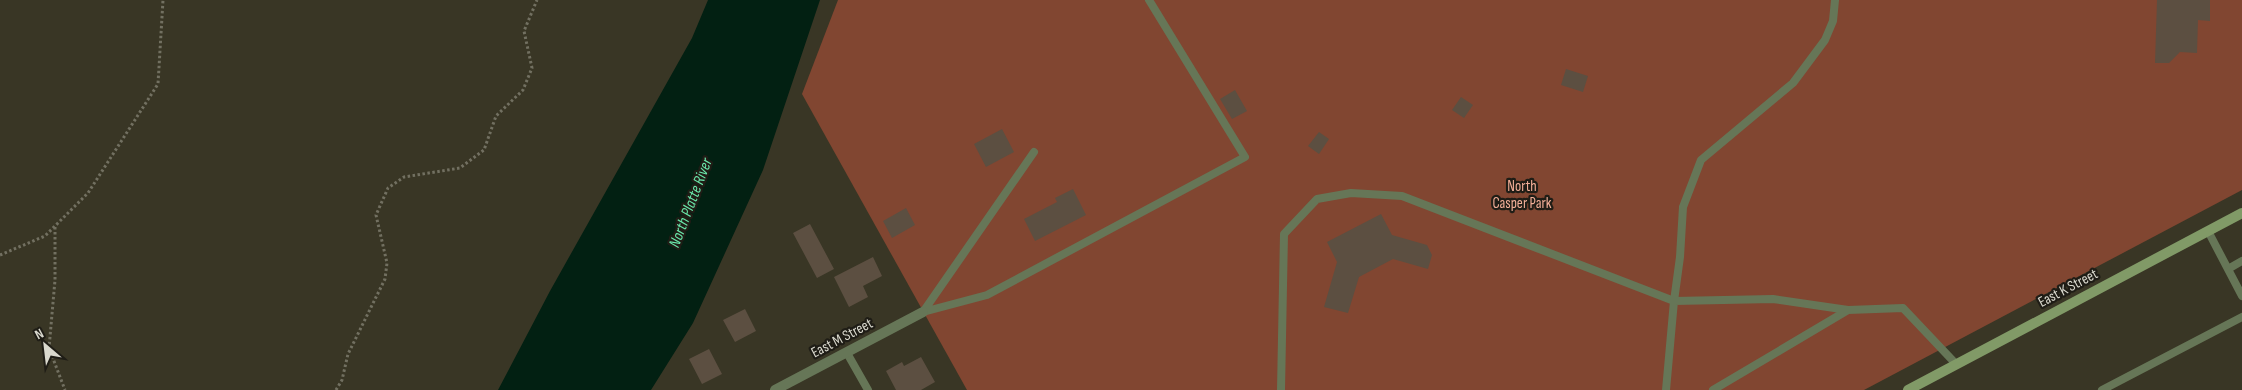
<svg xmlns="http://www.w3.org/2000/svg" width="2242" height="390" font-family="'Sofia Sans Condensed',sans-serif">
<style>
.green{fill:#814631}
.water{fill:#022012}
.building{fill:#5c4f41}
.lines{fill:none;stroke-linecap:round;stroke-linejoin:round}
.path{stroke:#727061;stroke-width:3;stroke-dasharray:2.5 2.5;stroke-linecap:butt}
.lane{stroke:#667657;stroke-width:8}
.street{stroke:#667657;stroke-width:10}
.secondary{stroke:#819a67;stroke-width:10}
.labels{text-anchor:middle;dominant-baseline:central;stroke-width:4.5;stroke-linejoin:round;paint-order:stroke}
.park-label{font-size:15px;fill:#f3af98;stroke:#1f1d16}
.street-label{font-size:15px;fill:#dad9ce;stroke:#1f1d16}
.water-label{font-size:16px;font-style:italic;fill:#6ae8ab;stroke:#1f1d16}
</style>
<rect width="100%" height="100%" fill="#393625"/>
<path class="green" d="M 838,0 L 2242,0 L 2242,190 L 1864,390 L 967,390 L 802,94 Z"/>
<path class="water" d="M 708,0 L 820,0 L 763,170 L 693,323 L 651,390 L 498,390 L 550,291 L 692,38 Z"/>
<path class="building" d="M 2157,0 L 2210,0 L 2210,21 L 2198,20 L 2197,53 L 2180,52 L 2169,63 L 2155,63 Z
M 1566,69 L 1588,76 L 1583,92 L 1561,85 Z
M 1235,90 L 1247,111 L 1232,119 L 1220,99 Z
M 1461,97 L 1473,105 L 1464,118 L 1452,110 Z
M 1002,129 L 1014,152 L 986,167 L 974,144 Z
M 1319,132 L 1329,139 L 1319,154 L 1308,146 Z
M 1073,189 L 1086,215 L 1035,241 L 1024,219 L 1057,202 L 1055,198 Z
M 906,208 L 915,225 L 892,238 L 883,221 Z
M 1381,214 L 1392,235 L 1427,245 L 1432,255 L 1428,269 L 1393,259 L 1359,277 L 1348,313 L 1324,307 L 1337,262 L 1327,242 Z
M 810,224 L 834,269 L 817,278 L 793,233 Z
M 873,257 L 882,276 L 863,286 L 868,297 L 849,307 L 834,277 Z
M 745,309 L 756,331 L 735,342 L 723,320 Z
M 709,349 L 722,374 L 702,384 L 689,359 Z
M 921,357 L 935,382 L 921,390 L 896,390 L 886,371 L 902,362 L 904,366 Z"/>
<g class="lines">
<path class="path" d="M 55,227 L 55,280 L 49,348 L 65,390
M 0,255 L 45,236 L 88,193 L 158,84 L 163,0
M 336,390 L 342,380 L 348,354 L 385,279 L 387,263 L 376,215 L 388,188 L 404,177 L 460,168 L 484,150 L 496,116 L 523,90 L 532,68 L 524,31 L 537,0"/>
<path class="lane" d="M 2208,231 L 2242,296
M 2228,269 L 2242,261
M 923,312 L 987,295 L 1245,157 L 1149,0
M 923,312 L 1034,152
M 847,353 L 868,390
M 1281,390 L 1284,234 L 1317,199 L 1351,193 L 1402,196 L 1674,301 L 1680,257 L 1683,207 L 1701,160 L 1793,83 L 1825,40 L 1833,21 L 1835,0
M 1666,390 L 1674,301 L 1773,299 L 1848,310
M 1713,390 L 1848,310 L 1903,308 L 1956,364
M 2102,390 L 2242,317"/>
<path class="street" d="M 775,390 L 923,312"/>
<path class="secondary" d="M 1908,390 L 2242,213"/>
</g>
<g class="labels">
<g class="park-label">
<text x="1522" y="186">North<tspan x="1522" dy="17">Casper Park</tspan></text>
</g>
<g class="street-label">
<text transform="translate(2068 288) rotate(-28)">East K Street</text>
<text transform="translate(842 338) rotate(-28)">East M Street</text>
</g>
<g class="water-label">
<text transform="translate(691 203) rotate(-69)">North Platte River</text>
</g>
</g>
<g transform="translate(45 345) rotate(332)" stroke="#1f1d16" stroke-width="4" paint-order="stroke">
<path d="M0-4L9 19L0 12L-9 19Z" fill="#dad9ce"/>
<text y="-8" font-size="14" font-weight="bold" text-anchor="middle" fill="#dad9ce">N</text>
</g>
</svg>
